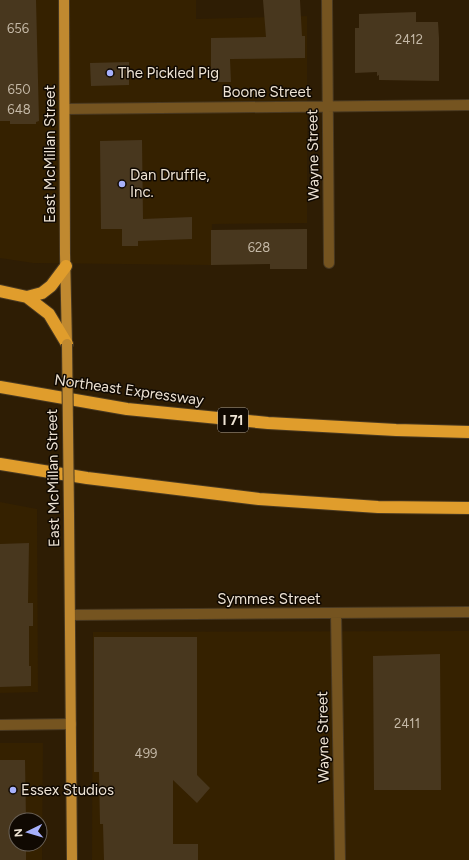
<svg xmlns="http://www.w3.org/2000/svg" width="469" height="860" font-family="Figtree,sans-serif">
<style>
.built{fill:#352100;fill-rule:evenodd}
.building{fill:#48371e}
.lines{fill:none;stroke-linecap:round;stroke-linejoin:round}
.minor-casing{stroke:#493921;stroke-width:12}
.major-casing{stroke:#493921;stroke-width:12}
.highway-casing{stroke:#493921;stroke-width:14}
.minor{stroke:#755420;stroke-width:10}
.major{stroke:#c08930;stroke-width:10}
.highway{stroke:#e09d2c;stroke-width:12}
.major-bridge-casing{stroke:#493921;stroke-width:12;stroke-linecap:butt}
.major-bridge{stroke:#c08930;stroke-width:10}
.poi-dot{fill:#a7b1fc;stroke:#100902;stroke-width:1.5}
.labels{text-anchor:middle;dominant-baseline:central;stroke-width:3;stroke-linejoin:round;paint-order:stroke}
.number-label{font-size:13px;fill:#c4b8a6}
.shield{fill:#100902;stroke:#aba295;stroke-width:1}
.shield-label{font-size:14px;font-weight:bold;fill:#eee3d4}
.poi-label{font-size:15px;fill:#eee3d4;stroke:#100902;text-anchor:start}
.street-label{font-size:15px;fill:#eee3d4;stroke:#100902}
</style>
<rect width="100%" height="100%" fill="#2e1d04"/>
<path class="built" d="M 0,0 L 196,0 L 196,19 L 307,16 L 307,223 L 212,224 L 211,265 L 33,263 L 0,258 Z
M 0,502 L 37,509 L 38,692 L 0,693 Z
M 469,631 L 469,860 L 92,860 L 93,632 Z
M 0,743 L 43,743 L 42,860 L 0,860 ZM 16,820 L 40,820 L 40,844 L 16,844 Z"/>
<path class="building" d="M 0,0 L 36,0 L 39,121 L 36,122 L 36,124 L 10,124 L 10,121 L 0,121 Z
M 263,0 L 300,0 L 302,36 L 305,36 L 305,58 L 230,59 L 231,82 L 211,82 L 211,38 L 266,37 Z
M 416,12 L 416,22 L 438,22 L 439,38 L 439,81 L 379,80 L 379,75 L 377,76 L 377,72 L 355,73 L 355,28 L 359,28 L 359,14 Z
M 129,62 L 129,85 L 91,86 L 90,63 Z
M 142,140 L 143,219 L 192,217 L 192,239 L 138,241 L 138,246 L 122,246 L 122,229 L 101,229 L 100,141 Z
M 307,229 L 307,269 L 270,269 L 270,264 L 211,265 L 211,230 Z
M 29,543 L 28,603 L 33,603 L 33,626 L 29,626 L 29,666 L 31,666 L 31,686 L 0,687 L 0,544 Z
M 94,637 L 197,637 L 197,775 L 210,788 L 197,803 L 173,780 L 173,844 L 198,844 L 198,860 L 104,860 L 103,824 L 100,824 L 99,772 L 94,772 Z
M 440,654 L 441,790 L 374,790 L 373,656 Z
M 0,760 L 25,760 L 26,820 L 16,820 L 16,844 L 26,844 L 26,860 L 0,860 Z"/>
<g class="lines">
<defs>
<path id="minor" d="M 327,0 L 329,263
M 65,109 L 469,105
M 336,613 L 340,860
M 70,615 L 469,612
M 0,725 L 71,724"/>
<path id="major" d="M 64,0 L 65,254 L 67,344
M 69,515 L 72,860"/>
<path id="highway" d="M 0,291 L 27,297 L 49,314 L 67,344
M 27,297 L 42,293 L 51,286 L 66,266
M 0,387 L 127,409 L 268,423 L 396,430 L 469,432
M 0,464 L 87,478 L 259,499 L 378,507 L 469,508"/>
</defs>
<use href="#minor" class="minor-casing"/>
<use href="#major" class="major-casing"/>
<use href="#highway" class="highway-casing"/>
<use href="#minor" class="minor"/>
<use href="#major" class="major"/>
<use href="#highway" class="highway"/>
<defs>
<path id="major-bridge" d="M 67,344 L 69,515"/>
</defs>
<use href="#major-bridge" class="major-bridge-casing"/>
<use href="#major-bridge" class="major-bridge"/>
</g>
<g class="poi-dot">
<circle cx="110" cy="73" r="4"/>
<circle cx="122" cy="184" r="4"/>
<circle cx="13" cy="790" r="4"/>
</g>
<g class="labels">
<g class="number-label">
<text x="18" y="28">656</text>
<text x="409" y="39">2412</text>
<text x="19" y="89">650</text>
<text x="19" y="109">648</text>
<text x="259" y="247">628</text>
<text x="407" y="723">2411</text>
<text x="146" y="753">499</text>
</g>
<rect class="shield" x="218" y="408" width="30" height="24" rx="3"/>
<g class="shield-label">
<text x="233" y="420">I 71</text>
</g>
<g class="poi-label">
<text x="118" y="73">The Pickled Pig</text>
<text x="130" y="175">Dan Druffle,<tspan x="130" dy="17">Inc.</tspan></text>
<text x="21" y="790">Essex Studios</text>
</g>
<g class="street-label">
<text x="267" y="92">Boone Street</text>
<text transform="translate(50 154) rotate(-90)">East McMillan Street</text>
<text transform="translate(313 155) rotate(-91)">Wayne Street</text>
<text transform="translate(129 390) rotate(8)">Northeast Expressway</text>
<text transform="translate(53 478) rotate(-91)">East McMillan Street</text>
<text x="269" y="599">Symmes Street</text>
<text transform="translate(323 737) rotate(-91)">Wayne Street</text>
</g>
</g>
<g transform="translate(28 832) rotate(265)"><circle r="19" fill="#100902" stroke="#696056"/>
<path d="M0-3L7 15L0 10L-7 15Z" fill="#a7b1fc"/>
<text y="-6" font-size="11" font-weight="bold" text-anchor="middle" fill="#eee3d4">N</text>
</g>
</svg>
